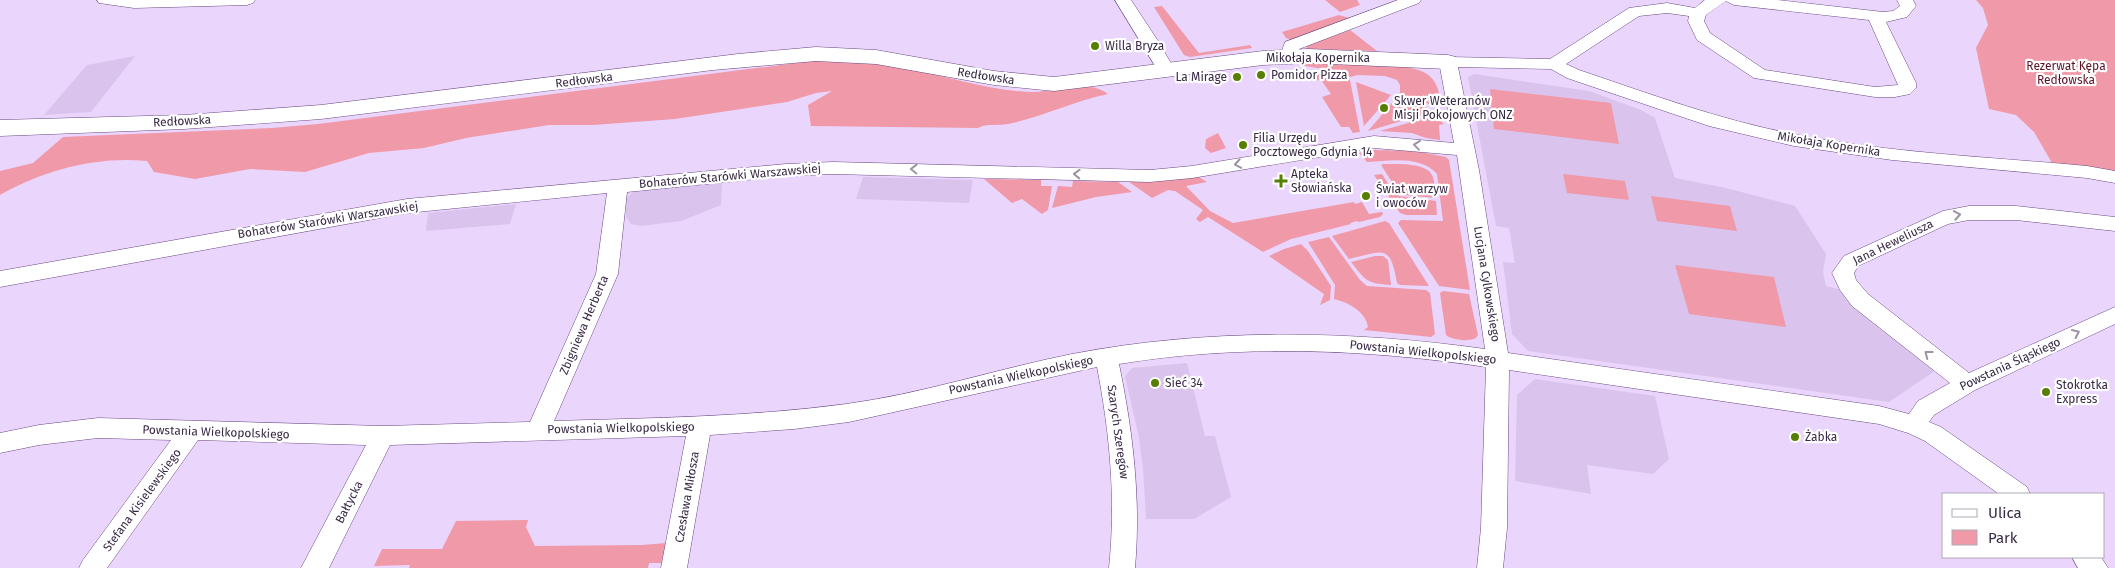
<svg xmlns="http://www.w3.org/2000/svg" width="2115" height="568" font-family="'Fira Sans',sans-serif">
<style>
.built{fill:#dac4ee}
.green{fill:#f099a8}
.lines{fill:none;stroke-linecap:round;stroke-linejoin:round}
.minor-casing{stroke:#694982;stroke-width:1}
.tertiary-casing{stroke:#694982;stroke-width:1}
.minor{fill:#fff;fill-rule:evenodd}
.tertiary{fill:#fff;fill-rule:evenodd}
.oneway{stroke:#9c94a2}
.poi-dot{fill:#567f01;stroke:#fff;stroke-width:2}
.labels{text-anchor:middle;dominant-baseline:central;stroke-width:4.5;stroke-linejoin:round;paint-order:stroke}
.poi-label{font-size:12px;fill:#382a44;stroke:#fff;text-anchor:start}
.street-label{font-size:12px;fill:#382a44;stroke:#fff}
.park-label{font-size:12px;fill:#5c1328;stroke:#fff}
</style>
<rect width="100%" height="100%" fill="#ead5fd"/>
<path class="built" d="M 135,56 L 91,112 L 44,115 L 87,65 Z
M 1474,74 L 1589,91 L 1641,110 L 1655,118 L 1675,178 L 1726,188 L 1795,206 L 1826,254 L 1823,272 L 1826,286 L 1838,289 L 1934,369 L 1932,373 L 1889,402 L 1528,351 L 1512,334 L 1503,262 L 1515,263 L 1509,228 L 1496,226 L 1468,77 Z
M 863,177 L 973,180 L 969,203 L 856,199 Z
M 722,183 L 721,205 L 681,221 L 641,226 L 631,224 L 626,217 L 626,198 L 633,192 Z
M 516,204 L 510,224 L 426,231 L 428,213 Z
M 1187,363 L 1205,436 L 1215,436 L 1231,497 L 1194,519 L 1146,519 L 1143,469 L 1139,438 L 1125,376 L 1132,368 Z
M 1535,379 L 1655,396 L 1669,459 L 1653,474 L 1587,465 L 1591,494 L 1515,481 L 1517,395 Z"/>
<path class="green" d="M 1325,0 L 1357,0 L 1360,5 L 1340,12 Z
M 1976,0 L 2115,0 L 2115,172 L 2052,163 L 2034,132 L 2016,115 L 1989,109 L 1976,48 L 1988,25 L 1983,8 Z
M 1162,6 L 1199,53 L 1250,45 L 1252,48 L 1190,57 L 1184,55 L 1154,7 Z
M 1339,15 L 1353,19 L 1292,40 L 1286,38 L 1282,32 Z
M 1350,30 L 1377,51 L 1306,49 L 1308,45 Z
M 812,61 C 842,61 873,61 903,67 C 946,76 986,90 1030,92 C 1054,93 1087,78 1108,94 C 1074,101 1042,117 1008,124 C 998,126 987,123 978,128 L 811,126 L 808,105 L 832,91 L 816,93 L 787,102 L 675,119 L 593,125 L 549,125 L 466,138 L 424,148 L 369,153 L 305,172 L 250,169 L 195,179 L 154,172 L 147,161 C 96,156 44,170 0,195 L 0,171 L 33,163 L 63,137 L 272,128 L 318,124 Z
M 1299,62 C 1327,63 1406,60 1427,74 C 1434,79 1437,85 1439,93 L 1435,93 L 1429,104 L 1400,94 L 1400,85 L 1397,80 L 1385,76 L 1358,75 L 1350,77 L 1335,71 L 1300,65 Z
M 1304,70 L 1330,73 L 1350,80 L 1360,132 L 1353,133 L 1349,127 L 1341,127 L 1322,97 L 1331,94 L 1321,80 L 1311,81 Z
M 1356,82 L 1391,95 L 1364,126 Z
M 1490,89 L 1611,103 L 1619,144 L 1494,129 Z
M 1397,97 L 1427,107 L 1421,110 L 1425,114 L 1368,131 Z
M 1429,117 L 1438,119 L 1444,124 L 1439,125 L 1440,140 L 1426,138 L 1412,133 L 1380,131 Z
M 1218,133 L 1226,148 L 1211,153 L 1205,148 L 1206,139 Z
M 1374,150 L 1415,151 L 1446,157 L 1449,160 L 1470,290 L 1439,286 L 1398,223 L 1401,220 L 1443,221 L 1437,174 C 1420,155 1390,161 1367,162 L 1359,153 Z
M 1383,164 C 1395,164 1426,162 1432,175 C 1435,181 1435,191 1436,198 L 1403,195 L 1399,193 L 1381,165 Z
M 1382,174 L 1393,191 L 1399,196 L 1436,201 L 1437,215 L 1406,215 L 1400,213 L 1374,175 Z
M 1563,174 L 1625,181 L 1629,200 L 1567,193 Z
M 1199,177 L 1207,182 L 1186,186 L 1210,211 L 1233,223 L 1354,202 L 1355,204 L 1362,202 L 1369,214 L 1382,212 L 1383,214 L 1380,217 L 1359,222 L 1357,221 L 1350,223 L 1351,224 L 1291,239 L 1263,252 L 1208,217 L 1200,222 L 1196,219 L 1203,210 L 1175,191 L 1168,190 L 1152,198 L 1129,182 L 1153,182 Z
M 984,179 L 1041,180 L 1041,186 L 1052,186 L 1048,210 L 1042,214 L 1022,199 L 1012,203 Z
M 1073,181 L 1118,182 L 1132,192 L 1096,197 L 1052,208 L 1058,186 L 1072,187 Z
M 1651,196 L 1730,206 L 1737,231 L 1657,221 Z
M 1385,221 L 1389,223 L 1429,286 L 1400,285 L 1397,283 C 1390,243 1384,251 1349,259 L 1332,236 Z
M 1329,237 L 1360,280 L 1367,286 L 1426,290 L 1430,293 L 1435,334 L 1431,337 L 1364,330 L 1368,327 C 1366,312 1348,302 1334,299 L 1335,285 L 1308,242 Z
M 1301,244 L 1308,251 L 1331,286 L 1330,300 L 1320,305 L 1324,294 L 1269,256 L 1284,249 Z
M 1375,256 L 1383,256 L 1388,260 L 1391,285 C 1366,283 1367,282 1351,262 Z
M 1675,265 L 1774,277 L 1786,327 L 1689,314 Z
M 1443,291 L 1469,294 L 1478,335 L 1476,338 C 1468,342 1452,340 1446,335 L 1440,293 Z
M 528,520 L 526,527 L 535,546 L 642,545 L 666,543 L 662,563 L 649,563 L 648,568 L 409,568 L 410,565 L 374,566 L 382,549 L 442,549 L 456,521 Z"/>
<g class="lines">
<defs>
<path id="minor" d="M 97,0 L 255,0 L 253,3 L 247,5 L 134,8 L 99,3 Z
M 1115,0 L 1131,0 L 1158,41 L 1175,70 L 1172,74 L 1166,75 L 1160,74 Z
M 1398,0 L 1421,0 L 1419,3 L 1299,49 L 1295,60 L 1289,61 L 1283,60 L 1280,56 L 1285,42 Z
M 1705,0 L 1777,0 L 1883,12 L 1893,11 L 1900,6 L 1897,0 L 1913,0 L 1916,6 L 1907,17 L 1886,22 L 1916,83 L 1916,88 L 1910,94 L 1895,97 L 1875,97 L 1754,78 L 1697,40 L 1688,21 L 1689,16 L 1667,13 L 1639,16 L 1566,64 L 1579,70 C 1650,94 1720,120 1793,134 C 1890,153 1989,157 2087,166 L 2115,171 L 2115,183 L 2087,178 L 1892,160 L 1794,146 L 1709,126 L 1567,78 L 1551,69 L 1458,67 L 1479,170 L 1508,353 L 1879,406 L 1909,414 L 1918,401 L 1950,383 L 1852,306 L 1840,290 L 1832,273 L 1844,256 L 1943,211 L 1969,206 L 2016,206 L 2115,217 L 2115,231 L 2016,220 L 1969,220 L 1948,224 L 1858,266 L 1854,273 L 1856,280 L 1868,294 L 1969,373 L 2115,307 L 2115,324 L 1975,390 L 1934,415 L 1929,422 L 1941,427 L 2027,487 L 2030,494 L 1999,494 L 1925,441 L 1908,433 L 1879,424 L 1509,370 L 1507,528 L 1503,568 L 1477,568 L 1481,528 L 1486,367 C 1368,349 1238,344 1119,364 C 1133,432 1141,499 1135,568 L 1109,568 C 1116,500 1110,434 1097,367 L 849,422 L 794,429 L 710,435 L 687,568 L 661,568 L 686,436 L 390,445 L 329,568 L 301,568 L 366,445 L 198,440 L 107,568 L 79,568 L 83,560 L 171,440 L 98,438 L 39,445 L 0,453 L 0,433 L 39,425 L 98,418 L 383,426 L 530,422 L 596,274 L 607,193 L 407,213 L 0,287 L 0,271 L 407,199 L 786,164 L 833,162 L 1150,170 L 1192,166 L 1374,136 L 1454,143 L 1439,62 L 1442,58 L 1448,57 L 1550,59 L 1629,8 L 1667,3 L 1695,8 ZM 1726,1 L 1734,5 L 1869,20 L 1898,85 L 1875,87 L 1765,70 L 1710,33 L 1704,21 L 1706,15 ZM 1374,148 L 1457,155 L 1485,349 C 1349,330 1208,328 1072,354 C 997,369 921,394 846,404 C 749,417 651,418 554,421 L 618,274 L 627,192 L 786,176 L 833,174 L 1150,182 L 1192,178 Z
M 2072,557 L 2101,557 L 2108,568 L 2078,568 Z"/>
<path id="tertiary" d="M 816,47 L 876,50 L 994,71 L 1054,77 L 1263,51 L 1308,49 L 1448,55 L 1456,57 L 1459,62 L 1456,67 L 1448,69 L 1308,63 L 1263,65 L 1054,91 L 994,85 L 876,64 L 816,61 L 713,70 L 321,119 L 184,129 L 0,136 L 0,120 L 184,115 L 321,105 L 738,54 Z"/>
</defs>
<use href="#minor" class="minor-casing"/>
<use href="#tertiary" class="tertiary-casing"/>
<use href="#minor" class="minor"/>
<use href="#tertiary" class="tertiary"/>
</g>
<defs><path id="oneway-chevron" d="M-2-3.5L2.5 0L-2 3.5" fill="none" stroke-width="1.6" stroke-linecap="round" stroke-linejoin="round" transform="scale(1.25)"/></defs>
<g class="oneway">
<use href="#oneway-chevron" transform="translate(1417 145) rotate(-173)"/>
<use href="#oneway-chevron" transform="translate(1238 164) rotate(170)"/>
<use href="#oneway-chevron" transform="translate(914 169) rotate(-179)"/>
<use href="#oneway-chevron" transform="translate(1077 174) rotate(-178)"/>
<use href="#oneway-chevron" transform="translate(1957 215) rotate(-10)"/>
<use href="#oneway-chevron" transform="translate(2076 333) rotate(-25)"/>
<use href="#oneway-chevron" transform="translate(1928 354) rotate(-142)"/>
</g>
<g class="poi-dot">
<circle cx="1095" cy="46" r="5"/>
<circle cx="1261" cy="75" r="5"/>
<circle cx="1237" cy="77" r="5"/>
<circle cx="1384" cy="108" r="5"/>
<circle cx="1243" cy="145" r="5"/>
<path d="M1278.5 173.5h5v5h5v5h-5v5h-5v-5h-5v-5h5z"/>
<circle cx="1366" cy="196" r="5"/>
<circle cx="1155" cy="383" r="5"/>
<circle cx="2046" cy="392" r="5"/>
<circle cx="1795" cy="437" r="5"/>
</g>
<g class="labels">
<g class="poi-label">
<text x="1105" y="46">Willa Bryza</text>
<text x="1271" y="75">Pomidor Pizza</text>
<text x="1227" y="77" text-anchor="end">La Mirage</text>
<text x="1394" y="101">Skwer Weteranów<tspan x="1394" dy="14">Misji Pokojowych ONZ</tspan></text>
<text x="1253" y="138">Filia Urzędu<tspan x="1253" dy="14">Pocztowego Gdynia 14</tspan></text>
<text x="1291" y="174">Apteka<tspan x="1291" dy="14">Słowiańska</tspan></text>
<text x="1376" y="189">Świat warzyw<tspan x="1376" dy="14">i owoców</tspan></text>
<text x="1165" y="383">Sieć 34</text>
<text x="2056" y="385">Stokrotka<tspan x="2056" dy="14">Express</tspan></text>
<text x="1805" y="437">Żabka</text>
</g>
<g class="street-label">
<text x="1318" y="58">Mikołaja Kopernika</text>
<text transform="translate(986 76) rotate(9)">Redłowska</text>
<text transform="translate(584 80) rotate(-7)">Redłowska</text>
<text transform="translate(182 121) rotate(-3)">Redłowska</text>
<text transform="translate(1829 144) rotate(9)">Mikołaja Kopernika</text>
<text transform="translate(730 176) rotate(-5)">Bohaterów Starówki Warszawskiej</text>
<text transform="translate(328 220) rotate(-9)">Bohaterów Starówki Warszawskiej</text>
<text transform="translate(1893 242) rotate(-26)">Jana Heweliusza</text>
<text transform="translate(1487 284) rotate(81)">Lucjana Cylkowskiego</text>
<text transform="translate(584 325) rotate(-67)">Zbigniewa Herberta</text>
<text transform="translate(1423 352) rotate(6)">Powstania Wielkopolskiego</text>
<text transform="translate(2010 364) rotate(-25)">Powstania Śląskiego</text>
<text transform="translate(1021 375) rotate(-12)">Powstania Wielkopolskiego</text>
<text transform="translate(621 428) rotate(-1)">Powstania Wielkopolskiego</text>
<text transform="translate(216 432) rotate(2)">Powstania Wielkopolskiego</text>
<text transform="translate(1118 432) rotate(82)">Szarych Szeregów</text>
<text transform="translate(687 497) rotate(-80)">Czesława Miłosza</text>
<text transform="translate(142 500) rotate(-54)">Stefana Kisielewskiego</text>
<text transform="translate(349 502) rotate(-63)">Bałtycka</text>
</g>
<g class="park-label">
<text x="2066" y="66">Rezerwat Kępa<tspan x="2066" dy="14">Redłowska</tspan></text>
</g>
</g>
<rect x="1942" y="493" width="162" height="65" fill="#ffffff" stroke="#afaab4"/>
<rect x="1952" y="509" width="25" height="8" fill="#ffffff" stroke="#afaab4"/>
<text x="1988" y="518" font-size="15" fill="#382a44">Ulica</text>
<rect x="1952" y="530" width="25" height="15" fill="#f099a8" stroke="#afaab4"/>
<text x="1988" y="543" font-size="15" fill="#382a44">Park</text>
</svg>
